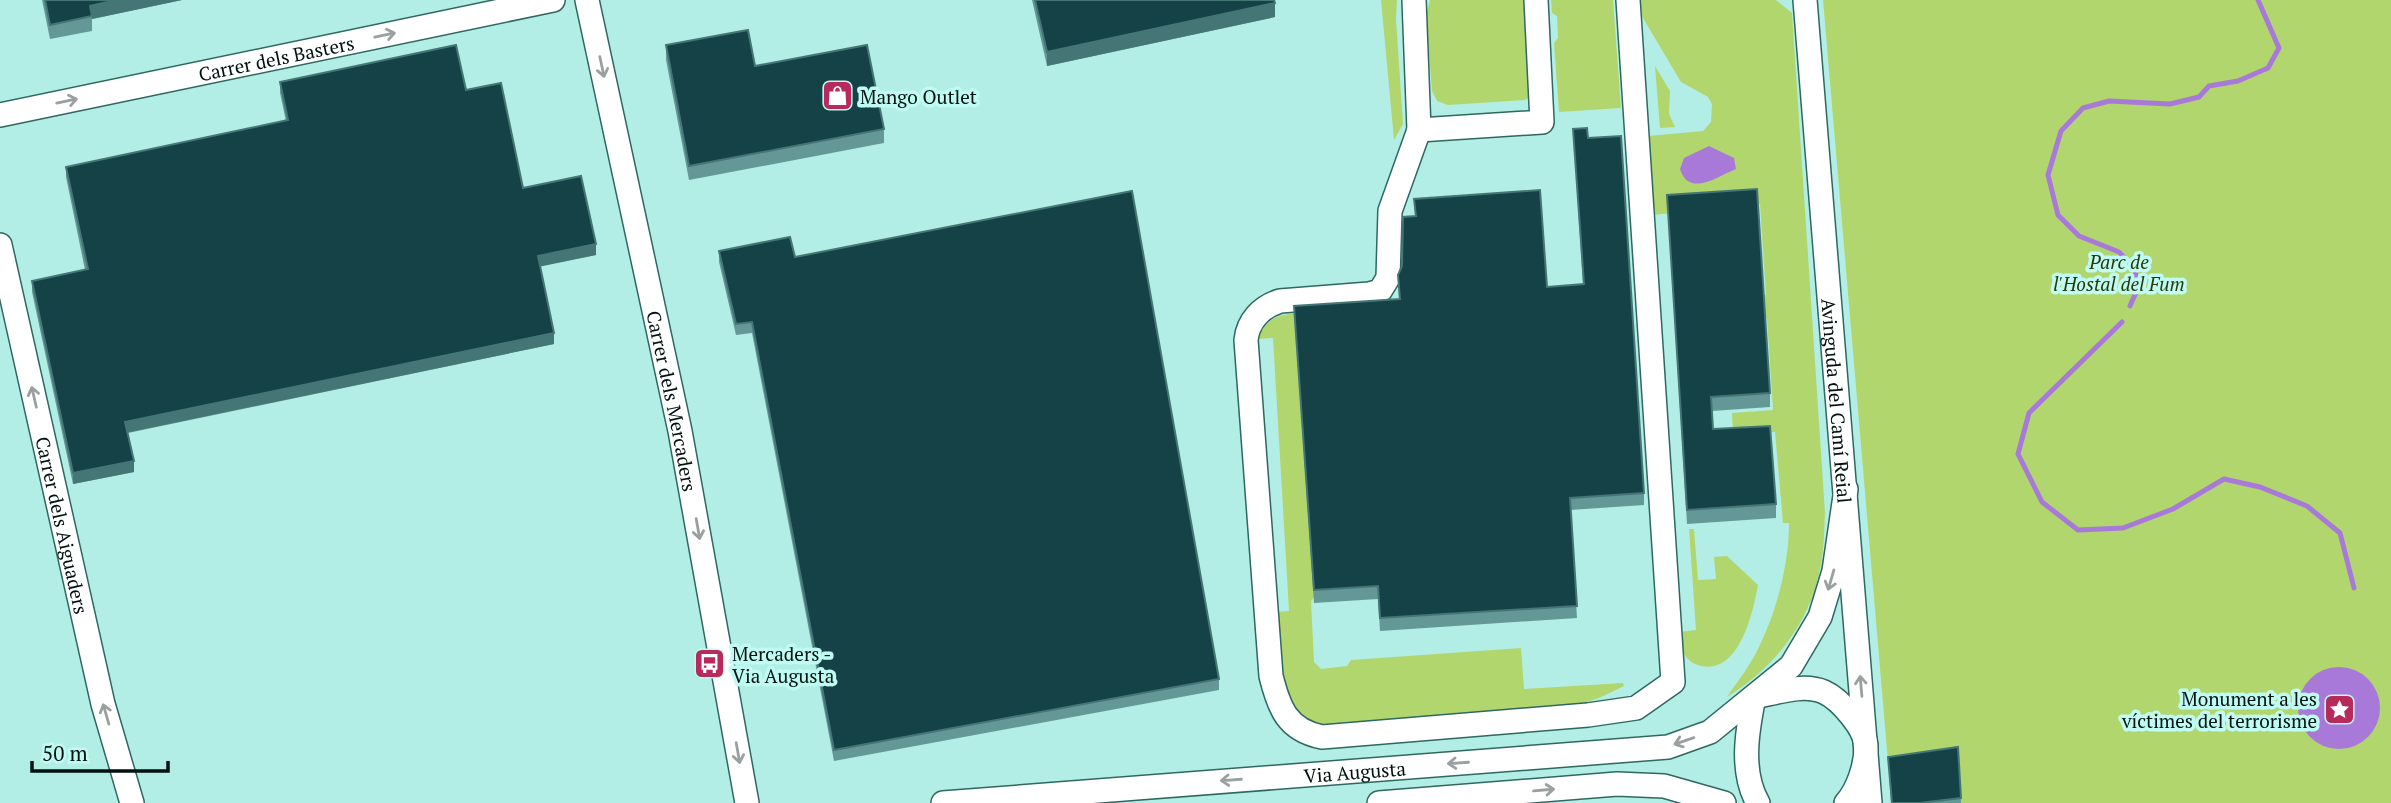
<svg xmlns="http://www.w3.org/2000/svg" width="2391" height="803" font-family="'PT Serif',serif">
<style>
.green{fill:#b2d66e}
.water{fill:#a879d9}
.lines{fill:none;stroke-linecap:round;stroke-linejoin:round}
.stream{stroke:#a879d9;stroke-width:5}
.minor-casing{stroke:#2e6861;stroke-width:26}
.minor{stroke:#fff;stroke-width:23}
.wall{fill:#649896}
.shaded-wall{fill:#447676}
.building{fill:#154247;stroke:#447676;stroke-width:2}
.oneway{stroke:#99a09f}
.labels{text-anchor:middle;dominant-baseline:central;stroke-width:7;stroke-linejoin:round;paint-order:stroke}
.street-label{font-size:19px;fill:#00110f;stroke:#bffbf2}
.poi-label{font-size:19px;fill:#00110f;stroke:#bffbf2;text-anchor:start}
.park-label{font-size:19px;font-style:italic;fill:#2a380a;stroke:#bffbf2}
</style>
<rect width="100%" height="100%" fill="#b2eee5"/>
<path class="green" d="M 1381,0 L 1397,0 L 1396,19 L 1403,124 L 1394,140 Z
M 1430,0 L 1528,0 L 1531,97 L 1525,100 L 1448,105 L 1437,101 L 1432,91 L 1426,16 Z
M 1551,0 L 1613,0 L 1621,108 L 1559,112 L 1554,43 L 1558,38 L 1557,16 L 1552,13 Z
M 1637,0 L 1776,0 L 1792,13 L 1825,513 C 1824,535 1824,557 1818,578 C 1806,628 1770,671 1727,697 C 1737,682 1749,667 1757,651 C 1776,614 1789,565 1789,523 L 1783,523 L 1775,432 L 1733,435 L 1732,413 L 1773,410 L 1767,318 L 1726,321 L 1724,298 L 1766,295 L 1760,204 L 1653,215 L 1648,136 L 1703,131 L 1711,122 L 1712,104 L 1708,97 L 1681,82 L 1640,13 Z
M 1823,0 L 2391,0 L 2391,803 L 1893,803 L 1887,750 Z
M 1655,66 L 1670,91 L 1669,114 L 1675,127 L 1660,128 Z
M 1297,313 L 1317,593 L 1311,601 L 1314,662 L 1321,669 L 1347,666 L 1351,660 L 1521,648 L 1524,689 L 1623,683 L 1624,686 L 1599,698 L 1571,707 L 1334,727 C 1272,721 1279,659 1276,612 L 1289,611 L 1273,338 L 1258,339 C 1265,319 1277,315 1297,313 Z
M 1689,529 L 1694,529 L 1698,580 L 1716,579 L 1714,557 L 1727,556 L 1758,585 C 1753,612 1740,674 1701,666 C 1683,662 1681,647 1678,632 L 1696,630 Z"/>
<path class="water" d="M 1709,146 L 1734,158 L 1736,169 C 1718,176 1689,198 1680,169 L 1684,158 Z
M2298 708a41 41 0 1 1 82 0a41 41 0 1 1-82 0Z"/>
<g class="lines">
<path class="stream" d="M 2130,306 L 2137,290 L 2135,269 L 2119,252 L 2079,236 L 2058,215 L 2048,175 L 2061,131 L 2083,108 L 2109,101 L 2170,104 L 2199,97 L 2209,86 L 2238,81 L 2268,68 L 2279,48 L 2258,0
M 2122,322 L 2029,413 L 2018,454 L 2042,502 L 2078,530 L 2123,528 L 2173,509 L 2224,479 L 2260,487 L 2307,506 L 2340,533 L 2354,588"/>
<defs>
<g id="minor">
<path id="s1" d="M 587,0 L 680,431 L 747,803"/>
<path d="M 1414,0 L 1419,130 L 1542,122 L 1536,0"/>
<path id="s2" d="M 1805,0 L 1870,803"/>
<path id="s3" d="M 0,115 L 553,0"/>
<path d="M 1419,130 L 1390,211 L 1388,278 L 1380,291 L 1369,294 L 1280,301 C 1261,307 1248,321 1246,340 L 1271,676 C 1279,708 1287,730 1322,737 L 1588,715 L 1636,708 L 1673,682 L 1628,0"/>
<path id="s4" d="M 0,245 L 103,704 L 132,803"/>
<path id="s5" d="M 943,803 L 1668,747 L 1710,732 L 1791,666 L 1820,617 L 1834,571 L 1846,489"/>
<path d="M 1379,803 L 1617,784 L 1664,786 L 1724,803"/>
<path d="M 1758,803 C 1740,772 1747,731 1754,697 C 1776,693 1803,683 1824,692 C 1840,699 1866,729 1866,747 C 1866,765 1858,790 1846,803"/>
</g>
</defs>
<use href="#minor" class="minor-casing"/>
<use href="#minor" class="minor"/>
</g>
<path class="wall" d="M 42,0 L 182,0 L 92,19 L 92,31 L 50,39 Z
M 1032,0 L 1274,0 L 1275,17 L 1047,66 Z
M 666,45 L 755,66 L 884,129 L 884,143 L 689,180 L 666,60 Z
M 280,82 L 466,90 L 523,188 L 596,255 L 540,266 L 554,344 L 128,433 L 134,472 L 73,484 L 32,292 L 32,281 L 85,270 L 66,177 L 66,167 L 286,121 L 280,93 Z
M 1573,129 L 1588,138 L 1644,493 L 1644,505 L 1570,510 L 1577,618 L 1380,631 L 1378,599 L 1314,603 L 1294,306 L 1399,299 L 1398,275 L 1402,266 L 1415,216 L 1414,199 L 1547,287 L 1583,284 Z
M 1667,195 L 1770,393 L 1770,407 L 1712,411 L 1713,429 L 1776,504 L 1776,518 L 1687,524 Z
M 719,251 L 795,257 L 1219,679 L 1219,690 L 834,761 L 752,333 L 736,335 L 719,262 Z
M 1958,747 L 1961,803 L 1891,803 L 1888,757 Z"/>
<path class="shaded-wall" d="M 116,0 L 182,0 L 92,19 L 90,6 Z
M 1275,3 L 1275,17 L 1047,66 L 1047,52 Z
M 596,244 L 596,255 L 538,267 L 538,256 Z
M 554,333 L 554,344 L 125,433 L 125,422 Z
M 134,461 L 134,472 L 73,484 L 73,473 Z"/>
<path class="building" d="M 45,0 L 116,0 L 90,6 L 92,16 L 50,25 Z
M 1035,0 L 1274,0 L 1275,3 L 1047,52 Z
M 748,30 L 755,66 L 867,45 L 884,129 L 689,166 L 666,45 Z
M 456,45 L 466,90 L 501,83 L 523,188 L 581,176 L 596,244 L 538,256 L 554,333 L 125,422 L 134,461 L 73,473 L 32,281 L 88,269 L 66,167 L 288,120 L 280,82 Z
M 1587,128 L 1588,138 L 1621,136 L 1644,493 L 1570,498 L 1577,606 L 1380,618 L 1378,586 L 1314,590 L 1294,306 L 1400,299 L 1398,275 L 1402,266 L 1403,217 L 1416,216 L 1414,199 L 1540,190 L 1547,287 L 1584,284 L 1573,129 Z
M 1757,189 L 1770,393 L 1711,397 L 1713,429 L 1770,426 L 1776,504 L 1687,510 L 1667,195 Z
M 1132,191 L 1219,679 L 834,750 L 752,322 L 736,324 L 719,251 L 790,237 L 795,257 Z
M 1958,747 L 1961,798 L 1919,803 L 1892,803 L 1888,757 Z"/>
<defs><path id="oneway-shaft" d="M-6 0H5M1.5-3L5.5 0L1.5 3" fill="none" stroke-width="1.6" stroke-linecap="round" stroke-linejoin="round" transform="scale(1.75)"/></defs>
<g class="oneway">
<use href="#oneway-shaft" transform="translate(385 35) rotate(-12)"/>
<use href="#oneway-shaft" transform="translate(602 67) rotate(78)"/>
<use href="#oneway-shaft" transform="translate(67 101) rotate(-12)"/>
<use href="#oneway-shaft" transform="translate(34 397) rotate(-103)"/>
<use href="#oneway-shaft" transform="translate(698 529) rotate(80)"/>
<use href="#oneway-shaft" transform="translate(1831 580) rotate(106)"/>
<use href="#oneway-shaft" transform="translate(1861 686) rotate(-95)"/>
<use href="#oneway-shaft" transform="translate(106 714) rotate(-106)"/>
<use href="#oneway-shaft" transform="translate(1684 741) rotate(161)"/>
<use href="#oneway-shaft" transform="translate(738 753) rotate(80)"/>
<use href="#oneway-shaft" transform="translate(1458 763) rotate(176)"/>
<use href="#oneway-shaft" transform="translate(1231 780) rotate(176)"/>
<use href="#oneway-shaft" transform="translate(1544 790) rotate(-5)"/>
</g>
<defs>
<symbol id="shop-square" viewBox="-11 -11 22 22"><rect x="-9" y="-9" width="18" height="18" rx="4" fill="#b82a5c" stroke="#bffbf2"/><path d="M-5-2.5h2.3a2.7 3.5 0 0 1 5.4 0H5L5.5 6h-11ZM-1.5-2.5h3a1.5 2.3 0 0 0-3 0Z" fill="#fff"/></symbol>
<symbol id="bus-square" viewBox="-11 -11 22 22"><rect x="-9" y="-9" width="18" height="18" rx="4" fill="#b82a5c" stroke="#bffbf2"/><path d="M-5-6H5V4H4V6H2V4H-2V6H-4V4H-5ZM-3.5-4V0h7V-4ZM-3.5 1.2v1.5H-2V1.2ZM2 1.2v1.5H3.5V1.2Z" fill="#fff"/></symbol>
<symbol id="sight-square" viewBox="-11 -11 22 22"><rect x="-9" y="-9" width="18" height="18" rx="4" fill="#b82a5c" stroke="#bffbf2"/><path d="M0-6L1.8-2.2L6-1.7L2.9 1.2L3.7 5.4L0 3.3L-3.7 5.4L-2.9 1.2L-6-1.7L-1.8-2.2Z" fill="#fff"/></symbol>
</defs>
<g fill-rule="evenodd">
<use href="#shop-square" x="820" y="78" width="35" height="35"/>
<use href="#bus-square" x="692" y="646" width="35" height="35"/>
<use href="#sight-square" x="2322" y="692" width="35" height="35"/>
</g>
<g class="labels">
<g class="street-label">
<text stroke="none"><textPath href="#s3" startOffset="282">Carrer dels Basters</textPath></text>
<text stroke="none"><textPath href="#s1" startOffset="410">Carrer dels Mercaders</textPath></text>
<text stroke="none"><textPath href="#s2" startOffset="402">Avinguda del Camí Reial</textPath></text>
<text stroke="none"><textPath href="#s4" startOffset="287">Carrer dels Aiguaders</textPath></text>
<text stroke="none"><textPath href="#s5" startOffset="413">Via Augusta</textPath></text>
</g>
<g class="poi-label">
<text x="860" y="96">Mango Outlet</text>
<text x="732" y="653">Mercaders -<tspan x="732" dy="22">Via Augusta</tspan></text>
<text x="2317" y="698" text-anchor="end">Monument a les<tspan x="2317" dy="22">víctimes del terrorisme</tspan></text>
</g>
<g class="park-label">
<text x="2119" y="261">Parc de<tspan x="2119" dy="22">l'Hostal del Fum</tspan></text>
</g>
</g>
<path d="M32 761v10h136v-10" fill="none" stroke="#00110f" stroke-width="3.5"/>
<text x="42" y="761" font-size="21" fill="#00110f" stroke="#bffbf2" stroke-width="5" paint-order="stroke">50 m</text>
</svg>
